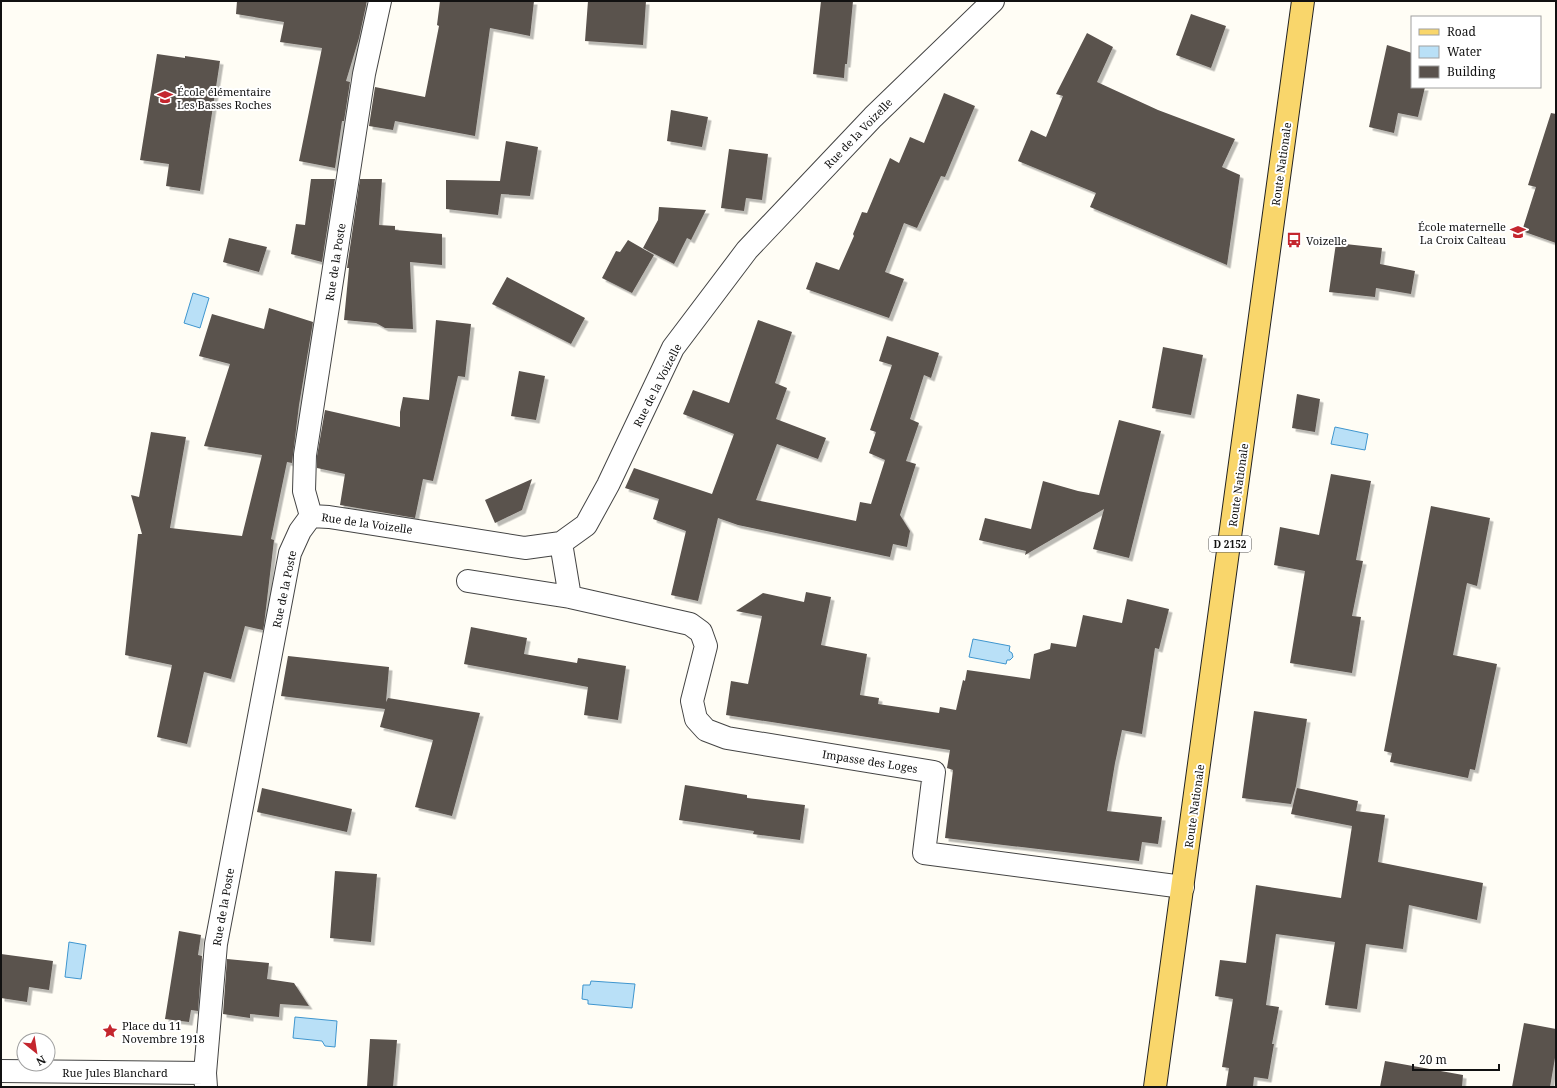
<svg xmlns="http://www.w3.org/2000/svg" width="1557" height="1088" font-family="'Noto Serif',serif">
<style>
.water{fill:#b9e0f7;stroke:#3f96cf}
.building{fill:#5a524d;filter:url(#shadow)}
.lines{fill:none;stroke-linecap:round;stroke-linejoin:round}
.minor-casing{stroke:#444;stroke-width:24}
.primary-casing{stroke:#222;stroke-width:24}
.minor{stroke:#fff;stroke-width:22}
.primary{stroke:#f9d66b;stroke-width:22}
.labels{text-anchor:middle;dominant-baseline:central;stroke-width:4;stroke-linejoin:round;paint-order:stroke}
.shield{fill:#fff;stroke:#585858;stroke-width:1}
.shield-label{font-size:10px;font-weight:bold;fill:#111}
.poi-label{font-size:11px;fill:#111;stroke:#fff;text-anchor:start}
.street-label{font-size:11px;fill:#111;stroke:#fff}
</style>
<defs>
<filter id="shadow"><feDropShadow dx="3.5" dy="3.5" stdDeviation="0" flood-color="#0004"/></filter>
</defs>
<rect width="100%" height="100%" fill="#fffdf5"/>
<path class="water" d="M 193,293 L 209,298 L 200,328 L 184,323 Z
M 1335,427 L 1368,434 L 1365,450 L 1331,444 Z
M 973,639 L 1010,646 L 1009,651 L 1012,653 L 1013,657 L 1010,660 L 1007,660 L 1006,664 L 969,657 Z
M 69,942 L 86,945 L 81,979 L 65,977 Z
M 591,981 L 635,984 L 632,1008 L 588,1004 L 588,1000 L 582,999 L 583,985 L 590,985 Z
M 295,1017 L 337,1021 L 335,1047 L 325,1046 L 322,1041 L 293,1038 Z"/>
<path class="building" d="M 237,1 L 367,1 L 359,38 L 346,81 L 350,82 L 344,121 L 342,121 L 335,168 L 299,161 L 322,48 L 280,42 L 284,22 L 236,14 Z
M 440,1 L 534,1 L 530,36 L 490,28 L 475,136 L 395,121 L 393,130 L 369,126 L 375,87 L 425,97 L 439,26 L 437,25 Z
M 588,1 L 646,1 L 643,45 L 585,41 Z
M 821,1 L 853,1 L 847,64 L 845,64 L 844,78 L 813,74 Z
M 1191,14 L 1226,26 L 1211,68 L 1176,55 Z
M 1087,33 L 1113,47 L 1097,82 L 1158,110 L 1235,139 L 1222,167 L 1240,175 L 1227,265 L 1090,207 L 1096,193 L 1018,161 L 1031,130 L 1046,137 L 1063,96 L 1056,94 Z
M 1387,45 L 1412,53 L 1412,87 L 1425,87 L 1418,117 L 1398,113 L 1394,133 L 1369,127 Z
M 157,54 L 185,58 L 185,56 L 220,61 L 200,191 L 166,186 L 169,164 L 140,160 Z
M 944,93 L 975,106 L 945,177 L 941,176 L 917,228 L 904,223 L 885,272 L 904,279 L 889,318 L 806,289 L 816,262 L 839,270 L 854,236 L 853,234 L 862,212 L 867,213 L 890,158 L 899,163 L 910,137 L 924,143 Z
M 671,110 L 708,117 L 702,147 L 667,141 Z
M 1551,113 L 1556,114 L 1556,243 L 1522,231 L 1536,187 L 1528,185 Z
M 506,141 L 538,147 L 530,196 L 501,194 L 498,215 L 446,209 L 446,180 L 500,181 Z
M 729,149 L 768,154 L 762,200 L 746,198 L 744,211 L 721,208 Z
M 311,179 L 335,179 L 322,262 L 291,254 L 296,224 L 305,225 Z
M 360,179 L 382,179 L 379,225 L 395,226 L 395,230 L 442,234 L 442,265 L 410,262 L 413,329 L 385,328 L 376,323 L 344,320 L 349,268 L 347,268 Z
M 659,207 L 706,210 L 691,240 L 687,238 L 674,264 L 643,248 L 658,220 Z
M 229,238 L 267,247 L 259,272 L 223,262 Z
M 628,240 L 654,255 L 632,293 L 602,278 L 616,251 L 620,252 Z
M 1336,243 L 1382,248 L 1380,264 L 1415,271 L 1411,294 L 1376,288 L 1375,297 L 1329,292 Z
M 507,277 L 585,318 L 571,344 L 492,304 Z
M 269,308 L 313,322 L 299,405 L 292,463 L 287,462 L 271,539 L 274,540 L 264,625 L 263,630 L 245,626 L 231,679 L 204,672 L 187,744 L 157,737 L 172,665 L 125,655 L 138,534 L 142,534 L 131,495 L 139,497 L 151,432 L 186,437 L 170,528 L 242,536 L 262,455 L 204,446 L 230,364 L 199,356 L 212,314 L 264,329 Z
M 436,320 L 471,324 L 465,377 L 458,376 L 433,481 L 423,479 L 415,518 L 340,505 L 345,474 L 317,468 L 317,456 L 325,410 L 400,427 L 400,412 L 403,397 L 429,400 Z
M 758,320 L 792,332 L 775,383 L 787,388 L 776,419 L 826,438 L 818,459 L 777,444 L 756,500 L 856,521 L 860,502 L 871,504 L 885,460 L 869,453 L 876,432 L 870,430 L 892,365 L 879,361 L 887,336 L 939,353 L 931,378 L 924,375 L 910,419 L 919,423 L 906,461 L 916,464 L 900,515 L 910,531 L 907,547 L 893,544 L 890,557 L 738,525 L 718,518 L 698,601 L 671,595 L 686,531 L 653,519 L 659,499 L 625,488 L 634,468 L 712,494 L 734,434 L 683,414 L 693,390 L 729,403 Z
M 1163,347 L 1203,355 L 1191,415 L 1152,408 Z
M 519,371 L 545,376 L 536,420 L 511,416 Z
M 1297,394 L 1320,399 L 1315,432 L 1292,428 Z
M 1119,420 L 1161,431 L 1129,558 L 1093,549 L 1104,509 L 1025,555 L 1026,551 L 979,540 L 985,518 L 1031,529 L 1043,481 L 1078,491 L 1099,495 Z
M 1331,474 L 1371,481 L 1356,560 L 1363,561 L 1352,616 L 1361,617 L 1352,673 L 1290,663 L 1305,571 L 1274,565 L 1280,527 L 1319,535 Z
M 532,479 L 522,510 L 495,523 L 485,500 Z
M 1431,506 L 1490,518 L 1477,586 L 1467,583 L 1453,655 L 1497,664 L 1475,770 L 1470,769 L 1468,778 L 1390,762 L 1392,753 L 1384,751 Z
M 806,592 L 831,597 L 821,645 L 867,654 L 860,695 L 879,698 L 878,704 L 939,713 L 940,707 L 956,710 L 963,680 L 965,681 L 967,670 L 1030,679 L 1034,654 L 1050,649 L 1051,643 L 1076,647 L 1083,615 L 1122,623 L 1127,599 L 1169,609 L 1159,649 L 1155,648 L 1142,734 L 1122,730 L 1115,763 L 1107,811 L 1162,817 L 1158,844 L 1142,842 L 1139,861 L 945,838 L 953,770 L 947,768 L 950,750 L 726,715 L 731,681 L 748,684 L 762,616 L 736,611 L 763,593 L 804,602 Z
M 471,627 L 527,638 L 524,654 L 577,663 L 578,658 L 626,666 L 618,720 L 584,715 L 588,687 L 464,664 Z
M 288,656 L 389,667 L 386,702 L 388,698 L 480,713 L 452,816 L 415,807 L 433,740 L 380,727 L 385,709 L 281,696 Z
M 1254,711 L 1307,719 L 1296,786 L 1291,804 L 1242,798 Z
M 685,785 L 747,795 L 747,798 L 805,805 L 800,840 L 753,834 L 754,831 L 679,820 Z
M 262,788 L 352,809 L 347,832 L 257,812 Z
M 1297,788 L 1358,801 L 1356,811 L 1385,815 L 1378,862 L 1483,883 L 1477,920 L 1409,905 L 1403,949 L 1366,944 L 1357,1009 L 1325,1005 L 1335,942 L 1276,934 L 1266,1005 L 1279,1007 L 1272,1044 L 1274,1044 L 1268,1079 L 1254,1077 L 1253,1087 L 1226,1087 L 1229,1068 L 1222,1067 L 1233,999 L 1215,996 L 1220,960 L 1246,963 L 1256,885 L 1341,898 L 1352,826 L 1291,814 Z
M 335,871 L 377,874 L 371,942 L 330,938 Z
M 179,931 L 201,935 L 198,955 L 202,956 L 198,1011 L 191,1010 L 189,1022 L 165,1019 Z
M 1,954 L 53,961 L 49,990 L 29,987 L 27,1002 L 1,998 Z
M 227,959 L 269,963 L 267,979 L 294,983 L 309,1006 L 280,1004 L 279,1017 L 250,1014 L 250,1018 L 223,1014 Z
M 1524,1023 L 1556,1029 L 1556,1052 L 1550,1087 L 1512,1087 Z
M 370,1039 L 397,1040 L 393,1087 L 367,1087 Z
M 1385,1061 L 1463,1075 L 1462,1087 L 1380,1087 Z"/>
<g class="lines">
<defs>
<path id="minor" d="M 311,516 L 329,517 L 525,548 L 561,543 L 586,525 L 608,485 L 673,348 L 747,250 L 873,117 L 993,1
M 468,581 L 570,597 L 561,543
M 570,597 L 690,624 L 701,632 L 706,646 L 692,701 L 696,719 L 706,730 L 727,738 L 934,772 L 924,853 L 1183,887
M 1,1071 L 205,1073
M 206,1087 L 205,1073 L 216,944 L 290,553 L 300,531 L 311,516 L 304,491 L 305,455 L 364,74 L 380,1"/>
<path id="primary" d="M 1155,1087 L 1303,1"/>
</defs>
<use href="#minor" class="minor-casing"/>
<use href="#primary" class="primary-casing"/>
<use href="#minor" class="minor"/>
<use href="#primary" class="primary"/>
</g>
<defs>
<symbol id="school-bare" viewBox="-9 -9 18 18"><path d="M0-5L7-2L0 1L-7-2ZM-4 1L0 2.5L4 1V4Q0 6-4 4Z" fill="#c4262e" stroke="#fff" stroke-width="2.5" paint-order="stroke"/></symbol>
<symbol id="bus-bare" viewBox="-9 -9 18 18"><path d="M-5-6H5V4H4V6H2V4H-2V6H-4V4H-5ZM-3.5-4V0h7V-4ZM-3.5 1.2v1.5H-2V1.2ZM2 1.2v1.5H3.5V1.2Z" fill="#c4262e" stroke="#fff" stroke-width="2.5" paint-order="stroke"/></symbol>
<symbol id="sight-bare" viewBox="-9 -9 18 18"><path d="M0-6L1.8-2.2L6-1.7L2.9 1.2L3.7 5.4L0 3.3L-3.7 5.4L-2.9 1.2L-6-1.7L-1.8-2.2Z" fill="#c4262e" stroke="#fff" stroke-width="2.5" paint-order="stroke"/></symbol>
</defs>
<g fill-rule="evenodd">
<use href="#school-bare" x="154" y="86" width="22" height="22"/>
<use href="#school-bare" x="1507" y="221" width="22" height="22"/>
<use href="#bus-bare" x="1283" y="229" width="22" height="22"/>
<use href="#sight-bare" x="99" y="1020" width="22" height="22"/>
</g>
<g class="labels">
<rect class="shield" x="1209" y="536" width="42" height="16" rx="3"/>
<g class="shield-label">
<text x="1230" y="544">D 2152</text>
</g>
<g class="poi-label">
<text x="177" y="91">École élémentaire<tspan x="177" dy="13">Les Basses Roches</tspan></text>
<text x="1506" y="226" text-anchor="end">École maternelle<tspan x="1506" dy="13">La Croix Calteau</tspan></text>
<text x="1306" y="240">Voizelle</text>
<text x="122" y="1025">Place du 11<tspan x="122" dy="13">Novembre 1918</tspan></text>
</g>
<g class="street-label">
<text transform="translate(858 133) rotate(-46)">Rue de la Voizelle</text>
<text transform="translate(1281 164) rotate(-82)">Route Nationale</text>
<text transform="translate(335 262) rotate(-81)">Rue de la Poste</text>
<text transform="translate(657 385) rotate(-63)">Rue de la Voizelle</text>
<text transform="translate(1238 485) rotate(-82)">Route Nationale</text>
<text transform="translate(367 523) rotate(8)">Rue de la Voizelle</text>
<text transform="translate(284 589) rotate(-78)">Rue de la Poste</text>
<text transform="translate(870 761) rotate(9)">Impasse des Loges</text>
<text transform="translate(1194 806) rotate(-82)">Route Nationale</text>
<text transform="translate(223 907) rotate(-80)">Rue de la Poste</text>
<text x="115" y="1072">Rue Jules Blanchard</text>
</g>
</g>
<rect width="1557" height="1088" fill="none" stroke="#111111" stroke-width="4"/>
<rect x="1411" y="16" width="130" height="72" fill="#ffffff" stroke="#a0a0a0"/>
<rect x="1419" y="29" width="20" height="6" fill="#f9d66b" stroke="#a0a0a0"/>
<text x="1447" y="36" font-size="12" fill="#111111">Road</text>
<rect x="1419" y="46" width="20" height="12" fill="#b9e0f7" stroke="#a0a0a0"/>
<text x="1447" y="56" font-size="12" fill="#111111">Water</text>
<rect x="1419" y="66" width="20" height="12" fill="#5a524d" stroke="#a0a0a0"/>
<text x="1447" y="76" font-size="12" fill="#111111">Building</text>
<g transform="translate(36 1052) rotate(150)"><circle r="19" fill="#ffffff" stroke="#a0a0a0"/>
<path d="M0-3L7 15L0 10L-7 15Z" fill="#c4262e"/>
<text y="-6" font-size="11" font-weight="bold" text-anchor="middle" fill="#111111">N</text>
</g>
<path d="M1413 1064v6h86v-6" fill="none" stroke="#111111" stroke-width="2"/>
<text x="1419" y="1064" font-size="12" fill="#111111" stroke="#ffffff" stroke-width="3" paint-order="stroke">20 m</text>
</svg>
